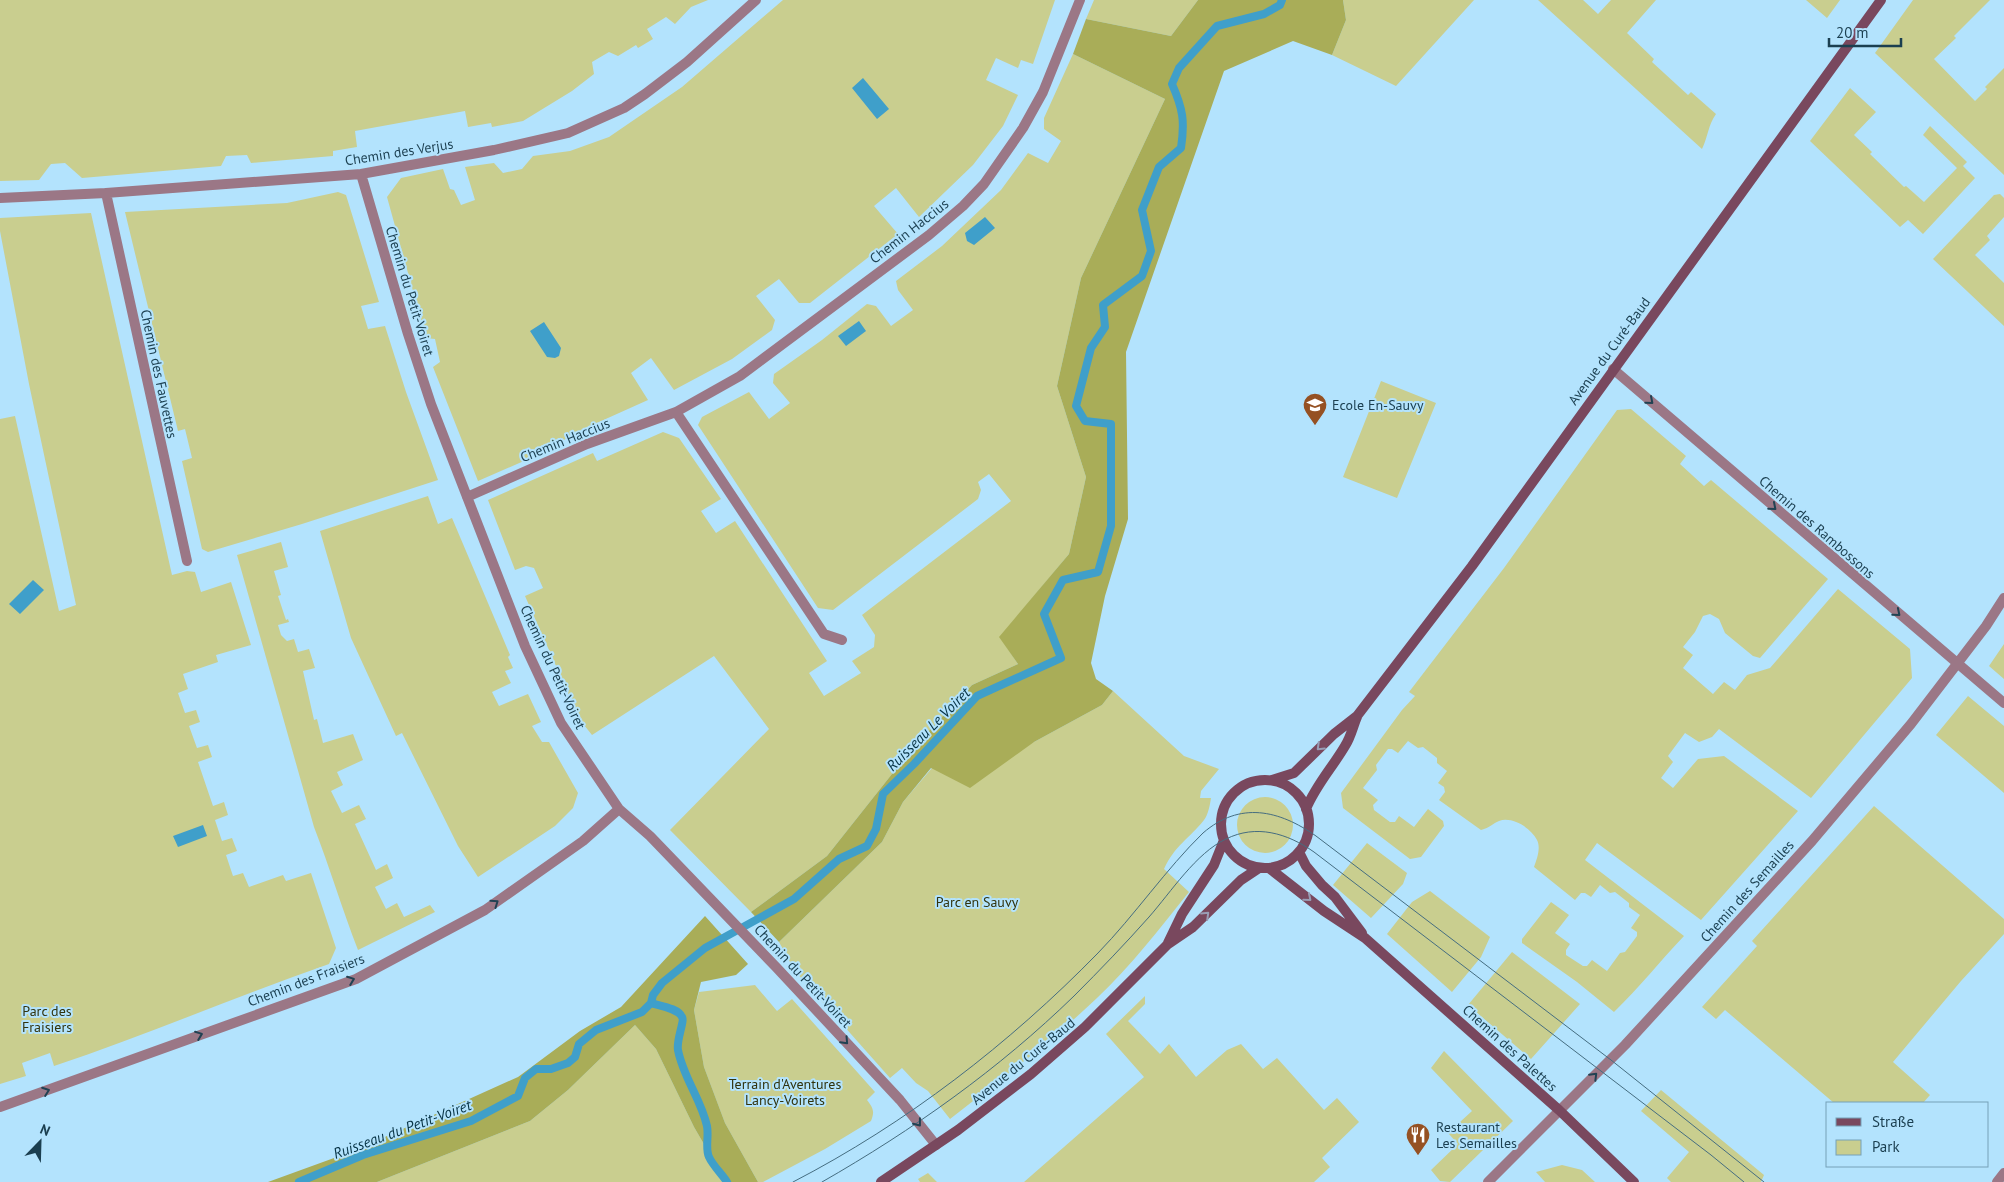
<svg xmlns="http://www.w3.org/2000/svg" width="2004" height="1182" font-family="'PT Sans',sans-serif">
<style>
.green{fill:#c9ce8f}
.forest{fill:#a9ad58}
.water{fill:#3f9fca}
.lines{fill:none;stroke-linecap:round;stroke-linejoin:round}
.stream{stroke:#3f9fca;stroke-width:8}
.street{stroke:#9b7786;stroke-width:10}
.secondary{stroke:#79485e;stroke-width:10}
.tram{stroke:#456d80;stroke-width:1}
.oneway{stroke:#214253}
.oneway2{stroke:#999db5}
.labels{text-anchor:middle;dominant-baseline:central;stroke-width:4;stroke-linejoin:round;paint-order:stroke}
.street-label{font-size:14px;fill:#1b3f50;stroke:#b3e3fd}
.poi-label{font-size:14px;fill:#1b3f50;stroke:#b3e3fd;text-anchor:start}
.park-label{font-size:14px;fill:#31330d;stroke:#b3e3fd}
.water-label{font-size:15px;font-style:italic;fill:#073345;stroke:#b3e3fd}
</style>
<rect width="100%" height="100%" fill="#b3e3fd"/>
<path class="green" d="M 0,0 L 708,0 L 691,7 L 675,24 L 666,17 L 647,29 L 653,39 L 638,48 L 636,45 L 618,56 L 609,52 L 592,62 L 594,74 L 572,91 L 523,121 L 492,127 L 491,123 L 468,127 L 465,111 L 355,131 L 357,147 L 333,151 L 333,156 L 251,163 L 247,155 L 226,156 L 221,166 L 82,178 L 65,163 L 51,164 L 39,180 L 0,181 Z
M 783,0 L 1055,0 L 1033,64 L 1021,60 L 1018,68 L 996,58 L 986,80 L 1018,95 L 1003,126 L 973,165 L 919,217 L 896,188 L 874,206 L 898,234 L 810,303 L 799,303 L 779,279 L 756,296 L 775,320 L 772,330 L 732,359 L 674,390 L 651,358 L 631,373 L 648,400 L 579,431 L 542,453 L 478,481 L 433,367 L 440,362 L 435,339 L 426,338 L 387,197 L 401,178 L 443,169 L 450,189 L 454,190 L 461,205 L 475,200 L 465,167 L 494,163 L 503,173 L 522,169 L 533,156 L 570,151 L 609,137 L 682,87 Z
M 1094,0 L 1198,0 L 1171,36 L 1086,19 Z
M 1343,0 L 1474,0 L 1396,86 L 1332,55 L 1346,20 Z
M 1538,0 L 1583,0 L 1598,14 L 1611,0 L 1656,0 L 1627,33 L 1654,59 L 1652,62 L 1688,95 L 1691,92 L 1716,114 C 1708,125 1708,137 1702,149 Z
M 1806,0 L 1840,0 L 1827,18 Z
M 1913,0 L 1990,0 L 1954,36 L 1956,38 L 1934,59 L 1975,101 L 1987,89 L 1985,87 L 2004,68 L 2004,175 L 1875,53 Z
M 1073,54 L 1165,99 L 1081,278 L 1057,386 L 1086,477 L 1069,554 L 1000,637 L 1018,664 L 972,685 L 911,750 L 827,856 L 751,912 L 670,830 L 769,729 L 714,656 L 592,735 L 580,720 L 525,596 L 543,588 L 534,568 L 526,566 L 515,570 L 488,500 L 593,453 L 597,461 L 663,432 L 679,438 L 721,499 L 701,511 L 716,533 L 735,521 L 827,661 L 809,673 L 824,696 L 861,673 L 852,661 L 874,647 L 875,635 L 862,615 L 1011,501 L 989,474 L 978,482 L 981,490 L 978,499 L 833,610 L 818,608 L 698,425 L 702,417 L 749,392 L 769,419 L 790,403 L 773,383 L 774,374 L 822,340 L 867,304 L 876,306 L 891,326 L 913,310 L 898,290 L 896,281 L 942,246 L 1001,190 L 1028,153 L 1048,163 L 1061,141 L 1044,129 L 1044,118 Z
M 1850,88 L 1876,112 L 1854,135 L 1872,152 L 1870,154 L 1904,187 L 1906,186 L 1924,202 L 1957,168 L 1923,135 L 1930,126 L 1967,162 L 1963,166 L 1975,178 L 1923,234 L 1908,220 L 1900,227 L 1810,141 Z
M 338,192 L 346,195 L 379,302 L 361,306 L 368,329 L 385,326 L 406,392 L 438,480 L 302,524 L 208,552 L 202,549 L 182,461 L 192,458 L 185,429 L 178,431 L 125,212 L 287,203 Z
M 2000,194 L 2004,198 L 2004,217 L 1987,236 L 1990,240 L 1975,255 L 2004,283 L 2004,326 L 1933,259 L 1994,195 Z
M 91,213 L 172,575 L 187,571 L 195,572 L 201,592 L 231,582 L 251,645 L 216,655 L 218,662 L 183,674 L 188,689 L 178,693 L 185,713 L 196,710 L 200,722 L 189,726 L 197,748 L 208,745 L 212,757 L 198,762 L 213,806 L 224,802 L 228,815 L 215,820 L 222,841 L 232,838 L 237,851 L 226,855 L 233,876 L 243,873 L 249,887 L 283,875 L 286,881 L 311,873 L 336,948 L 329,964 C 237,996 147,1035 54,1066 L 50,1053 L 22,1063 L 26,1076 L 0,1084 L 0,419 L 15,416 L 59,611 L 76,605 L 29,384 L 0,231 L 0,218 Z
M 1381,381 L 1436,403 L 1397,498 L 1343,477 Z
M 1631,409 L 1686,456 L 1680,464 L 1704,486 L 1711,480 L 1828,579 L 1760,658 L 1753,656 L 1725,633 L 1719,619 L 1710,614 L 1703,616 L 1695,632 L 1683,647 L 1693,655 L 1683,668 L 1713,694 L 1724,682 L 1735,690 L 1747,675 L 1770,668 L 1838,589 L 1910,649 L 1912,678 L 1811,798 L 1719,729 L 1712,737 L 1699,742 L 1685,733 L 1668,756 L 1673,762 L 1661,778 L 1673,788 L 1698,759 L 1724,756 L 1798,811 L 1701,920 L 1597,843 L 1585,860 L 1684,936 C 1660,961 1639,988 1614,1012 L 1577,982 L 1522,943 L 1522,939 L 1551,902 L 1569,915 L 1555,933 L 1570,944 L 1566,950 L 1566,955 L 1583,966 L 1587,966 L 1592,960 L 1607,971 L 1620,953 L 1625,952 L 1637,936 L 1637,932 L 1631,928 L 1640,915 L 1629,907 L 1629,903 L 1615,892 L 1610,893 L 1600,885 L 1591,897 L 1585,893 L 1581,893 L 1575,900 L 1534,867 C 1537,859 1541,848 1537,840 C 1531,828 1512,816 1499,821 C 1493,823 1490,828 1481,830 L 1439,800 L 1445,792 L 1444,787 L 1438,783 L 1447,771 L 1437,763 L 1437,758 L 1423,747 L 1418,748 L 1408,741 L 1398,753 L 1392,749 L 1388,749 L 1376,765 L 1377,770 L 1363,788 L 1378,800 L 1373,805 L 1374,810 L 1390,822 L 1395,822 L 1399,816 L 1414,827 L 1428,809 L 1443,821 L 1444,826 L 1421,857 L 1410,859 L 1343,808 L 1341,793 L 1402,710 L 1415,696 L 1409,692 L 1504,568 L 1617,410 Z
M 428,496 L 438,524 L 452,518 L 510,655 L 508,657 L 513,668 L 505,671 L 511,683 L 492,692 L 499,706 L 528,694 L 541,722 L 532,726 L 542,742 L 549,742 L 578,793 L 573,808 L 555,826 L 478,877 L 458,846 L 402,733 L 396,736 L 351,638 L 320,531 Z
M 281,542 L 288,567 L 274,571 L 281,595 L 278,596 L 286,620 L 288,619 L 289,622 L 278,625 L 281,635 L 287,641 L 294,639 L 298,652 L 309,649 L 315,668 L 303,671 L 314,720 L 317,719 L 323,743 L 353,734 L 363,760 L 337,772 L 343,785 L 331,791 L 342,813 L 359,805 L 366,819 L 355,824 L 376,870 L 387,864 L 393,878 L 375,887 L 386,909 L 397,903 L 404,917 L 430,905 L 435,912 L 358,950 C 342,909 330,868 314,827 L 237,555 Z
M 2004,644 L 2004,679 L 1989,666 Z
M 1113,691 L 1184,756 L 1219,769 L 1201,791 L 1200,798 L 1211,798 C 1210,805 1208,815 1204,820 C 1189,839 1175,845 1164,869 L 1189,892 C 1160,928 1131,966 1097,998 C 1051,1042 1000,1080 950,1119 L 928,1091 L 916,1083 L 902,1068 L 890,1078 L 795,971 L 779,942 L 882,842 L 903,802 L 932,768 L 1034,742 L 1102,705 Z
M 1968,696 L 2004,726 L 2004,793 L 1936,735 Z
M1237 825a28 28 0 1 1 56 0a28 28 0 1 1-56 0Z
M 1874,806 L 2004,919 L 2004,934 L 1961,981 L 1893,1062 L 1930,1095 L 1923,1103 L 1834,1103 L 1725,1010 L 1716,1019 L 1702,1007 L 1757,946 L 1752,941 Z
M 1367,843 L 1407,873 L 1403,884 L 1371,918 L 1333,885 Z
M 1430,891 L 1490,937 L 1481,957 L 1452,992 L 1387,934 L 1412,902 Z
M 1512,952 L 1580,1004 L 1531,1059 L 1468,1005 Z
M 755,985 L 777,1011 L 792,999 L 875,1092 L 867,1100 C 873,1108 875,1111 871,1121 L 825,1149 L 763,1182 L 758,1182 L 725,1123 L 704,1067 L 694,1010 L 699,992 Z
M 1145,996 L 1145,1004 L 1128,1021 L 1160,1054 L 1169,1044 L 1196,1077 L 1227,1050 L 1241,1044 L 1263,1069 L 1277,1058 L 1324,1110 L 1337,1098 L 1359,1122 L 1322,1158 L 1330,1167 L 1314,1182 L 1024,1182 L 1144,1077 L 1106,1034 Z
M 635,1025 L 656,1049 L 694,1127 L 726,1182 L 377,1182 L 530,1121 L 568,1090 Z
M 1444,1051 L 1513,1121 L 1450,1182 L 1440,1181 L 1431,1170 L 1458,1144 L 1448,1133 L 1472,1111 L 1431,1068 Z
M 1661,1090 L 1764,1175 L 1761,1182 L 1671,1182 L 1667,1178 L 1689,1152 L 1641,1111 Z
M 1562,1165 L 1582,1170 L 1595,1182 L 1545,1182 L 1536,1172 Z
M 928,1173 L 937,1182 L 920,1182 L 918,1179 Z"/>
<path class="forest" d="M 1198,0 L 1343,0 L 1346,20 L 1332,55 L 1293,41 L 1224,71 L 1126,352 L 1128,519 L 1105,596 L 1091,663 L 1096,679 L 1113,691 L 1102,705 L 1034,742 L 970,788 L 931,768 L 903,802 L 882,842 L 779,942 L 751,912 L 827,856 L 911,750 L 972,685 L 1018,664 L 999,637 L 1069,554 L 1086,477 L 1057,386 L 1081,278 L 1165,99 L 1073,54 L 1086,19 L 1171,36 Z
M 705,916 L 748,964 L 736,975 L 701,982 L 694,1010 L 704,1067 L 725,1123 L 758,1182 L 726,1182 L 694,1127 L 656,1049 L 635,1025 L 568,1090 L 530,1121 L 377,1182 L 268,1182 L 356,1150 L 518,1077 L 580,1031 L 621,1007 Z"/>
<path class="water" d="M 863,78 L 889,109 L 877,119 L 852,88 Z
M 985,217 L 995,228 L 974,245 L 967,241 L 965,233 Z
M 859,321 L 866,331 L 846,346 L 838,336 Z
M 544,322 L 561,348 L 559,356 L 555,358 L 547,357 L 530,331 Z
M 33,580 L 44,590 L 20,614 L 9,604 Z
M 203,825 L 207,836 L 178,847 L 173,836 Z"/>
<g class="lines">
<path class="stream" d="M 299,1182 L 363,1155 L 471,1121 L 518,1096 L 525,1078 L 536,1069 L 551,1069 L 568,1063 L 575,1057 L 579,1044 L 596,1030 L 642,1012 L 651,1003
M 727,1182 C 722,1174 713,1166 709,1157 C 705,1149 709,1136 707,1126 C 701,1099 683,1077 678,1050 C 676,1040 685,1021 682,1017 C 678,1008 660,1006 651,1003 L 653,995 L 662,983 L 705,948 L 794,899 L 839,859 L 867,846 L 876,829 L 883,794 L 914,764 L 977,696 L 1061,658 L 1044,614 L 1063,580 L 1098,572 L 1111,526 L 1111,424 L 1085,421 L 1076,406 L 1091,348 L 1105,327 L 1103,305 L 1142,276 L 1151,251 L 1142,210 L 1159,167 L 1181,148 C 1185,121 1183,109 1172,84 L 1179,68 L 1217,26 L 1264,14 L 1280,5 L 1282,0"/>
<path class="street" d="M 361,174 L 408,334 L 431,404 L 525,646 L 561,723 L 619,809 L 650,836 L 776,967 L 900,1100 L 936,1145
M 106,193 L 187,561
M 0,198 L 106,193 L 361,174 L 494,150 L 568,133 L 624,108 L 645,94 L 687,62 L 756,0
M 1613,369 L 2004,703
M 676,412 L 824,634 L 842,640
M 467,497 L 587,444 L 676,412 L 740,376 L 929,235 L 963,206 L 984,184 L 1023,128 L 1043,92 L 1080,0
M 0,1107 L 356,979 L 485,910 L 583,841 L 619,809
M 1488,1182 L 1625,1045 L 1812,841 L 1911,724 L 1986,626 L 2004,598
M 1997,1182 L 2004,1173"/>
<path class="secondary" d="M 1272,780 L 1294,773 L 1334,734 L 1357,716 L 1472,566 L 1881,0
M1221 824a44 44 0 1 1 88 0a44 44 0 1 1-88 0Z
M 1306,809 C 1316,785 1332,768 1345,746 C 1351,737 1353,726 1357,717
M 1299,852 L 1306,866 L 1322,885 L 1335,897 L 1362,933
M 1269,868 L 1324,911 L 1365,938 L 1559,1110 L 1634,1182
M 1168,943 L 1182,914 L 1214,865 L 1224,840
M 881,1182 L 958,1130 L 1031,1074 L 1085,1027 L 1168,944 L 1193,927 L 1241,880 L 1259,868"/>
<path class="tram" d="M 793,1182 C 907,1123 1009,1044 1098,953 C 1135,915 1166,869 1203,833 C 1240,801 1279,810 1316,836 L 1611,1060 L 1764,1182
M 822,1182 C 913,1130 999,1069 1074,996 C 1100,970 1125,944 1149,917 C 1171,892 1196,853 1226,839 C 1256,824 1287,833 1314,852 L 1711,1155 L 1744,1182"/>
</g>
<defs><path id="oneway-chevron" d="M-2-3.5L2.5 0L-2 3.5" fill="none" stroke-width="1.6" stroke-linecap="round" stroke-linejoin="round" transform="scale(1.25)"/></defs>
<g class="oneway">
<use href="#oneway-chevron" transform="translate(1650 401) rotate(41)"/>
<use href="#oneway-chevron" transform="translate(1773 507) rotate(41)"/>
<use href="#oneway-chevron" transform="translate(1897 613) rotate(40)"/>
<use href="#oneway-chevron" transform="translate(495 903) rotate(-35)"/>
<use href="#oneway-chevron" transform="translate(351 980) rotate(-21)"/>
<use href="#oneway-chevron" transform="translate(199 1035) rotate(-21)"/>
<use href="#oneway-chevron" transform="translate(845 1041) rotate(47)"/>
<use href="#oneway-chevron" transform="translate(1594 1076) rotate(-45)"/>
<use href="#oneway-chevron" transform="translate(46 1091) rotate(-20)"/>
<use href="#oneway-chevron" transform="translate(918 1123) rotate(52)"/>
</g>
<g class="oneway2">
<use href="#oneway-chevron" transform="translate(1320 747) rotate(136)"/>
<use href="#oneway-chevron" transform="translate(1308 898) rotate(40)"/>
<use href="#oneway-chevron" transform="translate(1206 915) rotate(-44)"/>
</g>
<defs>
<symbol id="school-pin" viewBox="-11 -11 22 30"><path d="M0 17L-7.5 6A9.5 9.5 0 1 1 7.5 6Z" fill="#955123" stroke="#b3e3fd"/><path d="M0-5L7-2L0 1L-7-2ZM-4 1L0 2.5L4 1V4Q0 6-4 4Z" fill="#fff"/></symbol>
<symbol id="restaurant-pin" viewBox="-11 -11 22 30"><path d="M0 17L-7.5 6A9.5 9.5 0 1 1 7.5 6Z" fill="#955123" stroke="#b3e3fd"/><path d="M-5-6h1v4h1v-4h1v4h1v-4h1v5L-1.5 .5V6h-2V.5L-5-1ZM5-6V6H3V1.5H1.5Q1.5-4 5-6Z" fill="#fff"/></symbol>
</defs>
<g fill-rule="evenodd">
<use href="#school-pin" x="1301" y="391" width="28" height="38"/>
<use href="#restaurant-pin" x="1404" y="1121" width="28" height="38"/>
</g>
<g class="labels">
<g class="street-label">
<text transform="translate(399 152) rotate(-9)">Chemin des Verjus</text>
<text transform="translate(909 231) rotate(-38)">Chemin Haccius</text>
<text transform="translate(410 291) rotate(73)">Chemin du Petit-Voiret</text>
<text transform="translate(1609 351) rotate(-54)">Avenue du Curé-Baud</text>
<text transform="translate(159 374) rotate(78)">Chemin des Fauvettes</text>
<text transform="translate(565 440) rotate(-22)">Chemin Haccius</text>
<text transform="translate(1817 527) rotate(41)">Chemin des Rambossons</text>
<text transform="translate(553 667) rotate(65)">Chemin du Petit-Voiret</text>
<text transform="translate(1747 891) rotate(-48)">Chemin des Semailles</text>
<text transform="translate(803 976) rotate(47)">Chemin du Petit-Voiret</text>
<text transform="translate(306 980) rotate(-21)">Chemin des Fraisiers</text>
<text transform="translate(1510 1048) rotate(42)">Chemin des Palettes</text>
<text transform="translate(1023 1061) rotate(-39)">Avenue du Curé-Baud</text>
</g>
<g class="poi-label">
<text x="1332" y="405">Ecole En-Sauvy</text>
<text x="1436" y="1127">Restaurant<tspan x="1436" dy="16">Les Semailles</tspan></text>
</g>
<g class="park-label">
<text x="977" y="902">Parc en Sauvy</text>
<text x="47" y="1011">Parc des<tspan x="47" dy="16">Fraisiers</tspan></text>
<text x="785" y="1084">Terrain d'Aventures<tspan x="785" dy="16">Lancy-Voirets</tspan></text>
</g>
<g class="water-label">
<text transform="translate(928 729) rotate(-45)">Ruisseau Le Voiret</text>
<text transform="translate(402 1129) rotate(-20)">Ruisseau du Petit-Voiret</text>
</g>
</g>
<rect x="1826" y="1102" width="162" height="65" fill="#b3e3fd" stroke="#76a1b8"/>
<rect x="1836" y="1118" width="25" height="8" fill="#79485e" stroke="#76a1b8"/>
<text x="1872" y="1127" font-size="15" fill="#1b3f50">Straße</text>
<rect x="1836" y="1140" width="25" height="15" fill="#c9ce8f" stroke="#76a1b8"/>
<text x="1872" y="1152" font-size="15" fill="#1b3f50">Park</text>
<g transform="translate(40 1142) rotate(23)" stroke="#b3e3fd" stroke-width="4" paint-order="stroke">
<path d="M0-4L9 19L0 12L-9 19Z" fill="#1b3f50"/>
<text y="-8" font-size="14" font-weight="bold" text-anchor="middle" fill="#1b3f50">N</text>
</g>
<path d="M1829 38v8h72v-8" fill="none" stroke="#1b3f50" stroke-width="2.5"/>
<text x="1836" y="38" font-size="15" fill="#1b3f50" stroke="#b3e3fd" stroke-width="4" paint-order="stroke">20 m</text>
</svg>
